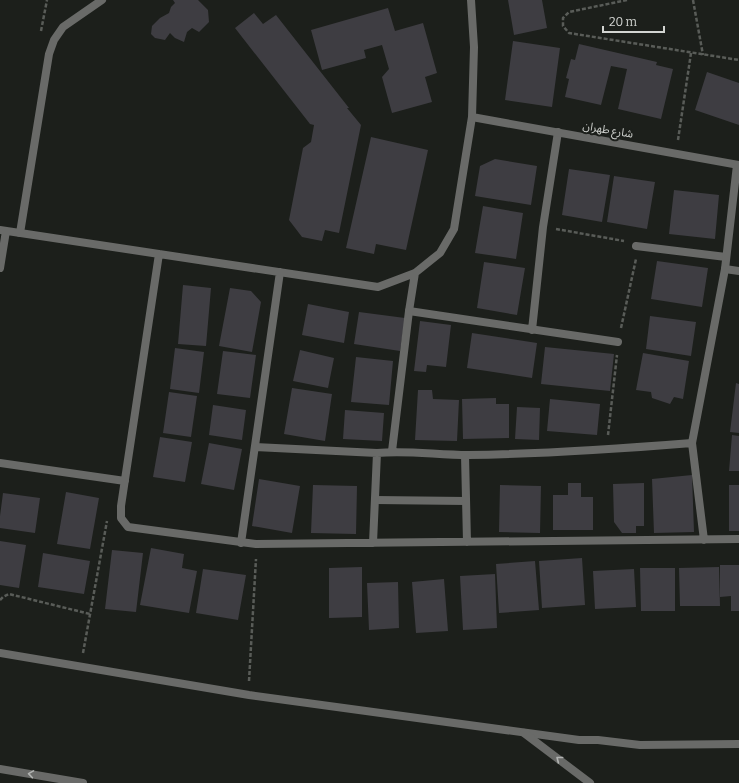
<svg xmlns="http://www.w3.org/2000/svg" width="739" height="783" font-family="Bitter,'Noto Sans Arabic',serif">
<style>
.building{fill:#3e3d42}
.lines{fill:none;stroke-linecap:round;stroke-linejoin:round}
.path{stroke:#595c58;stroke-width:2.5;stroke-dasharray:4 2;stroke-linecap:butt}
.service{stroke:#696a68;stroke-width:8}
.minor{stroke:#696a68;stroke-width:8}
.tertiary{stroke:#696a68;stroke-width:8}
.oneway{stroke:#b2b4b2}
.labels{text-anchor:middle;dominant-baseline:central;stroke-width:4;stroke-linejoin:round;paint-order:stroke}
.street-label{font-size:11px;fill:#d2d4d1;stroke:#1c1f1b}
</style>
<rect width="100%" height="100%" fill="#1c1f1b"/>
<path class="building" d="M 173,0 L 198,0 L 208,10 L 209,22 L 199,32 L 192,28 L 187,32 L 184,42 L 175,38 L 170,33 L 165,40 L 155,38 L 151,34 L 152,26 L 160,18 L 169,13 L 171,7 L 175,3 Z
M 508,0 L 542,0 L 547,28 L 514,35 Z
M 388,8 L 395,31 L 423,23 L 437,73 L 425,77 L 432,102 L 392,113 L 382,77 L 389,69 L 382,45 L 364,50 L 366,58 L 322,70 L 311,30 Z
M 254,13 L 263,24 L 276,15 L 349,108 L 347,108 L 361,125 L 339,233 L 325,230 L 322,241 L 302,237 L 289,220 L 303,148 L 311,142 L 314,125 L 310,124 L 235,28 Z
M 513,41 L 560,48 L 552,107 L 505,100 Z
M 579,44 L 657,62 L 656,65 L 673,69 L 661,119 L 618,109 L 627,69 L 611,66 L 601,105 L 565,97 L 569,79 L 566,78 L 571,59 L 575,60 Z
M 707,72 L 739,83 L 739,125 L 695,110 Z
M 371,137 L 428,150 L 406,250 L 376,244 L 374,254 L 346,248 Z
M 495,159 L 537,166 L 531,205 L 475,196 L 480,166 Z
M 569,169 L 610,175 L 602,222 L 562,215 Z
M 614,176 L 655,182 L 647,229 L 607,222 Z
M 674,190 L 719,195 L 715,239 L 669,234 Z
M 483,206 L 523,213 L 516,259 L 475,253 Z
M 657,261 L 708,268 L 702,307 L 651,299 Z
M 484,262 L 525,268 L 517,315 L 477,308 Z
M 183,285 L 211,288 L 206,346 L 178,344 Z
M 230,288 L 251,291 L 261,302 L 252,352 L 219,346 Z
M 308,304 L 349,312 L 344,343 L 302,335 Z
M 359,312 L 405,318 L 400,351 L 354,344 Z
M 650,316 L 696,322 L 691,356 L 646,349 Z
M 420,321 L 451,325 L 446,367 L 427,365 L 426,372 L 414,371 Z
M 472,333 L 537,343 L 532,378 L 467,368 Z
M 545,347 L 614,354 L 610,391 L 541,384 Z
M 175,348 L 204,352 L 199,393 L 170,389 Z
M 300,350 L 334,358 L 328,388 L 293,381 Z
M 223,351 L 256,355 L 250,398 L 217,394 Z
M 643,353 L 689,361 L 683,399 L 674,397 L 670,404 L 652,398 L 651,392 L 636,390 Z
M 356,357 L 393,361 L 389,405 L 351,402 Z
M 736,383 L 739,384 L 739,433 L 730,432 Z
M 292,388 L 332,394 L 325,441 L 284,434 Z
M 418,390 L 432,390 L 433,399 L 459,400 L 457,441 L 415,440 Z
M 169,392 L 197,396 L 191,437 L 163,433 Z
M 496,398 L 496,404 L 509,404 L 509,438 L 463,439 L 462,399 Z
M 550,399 L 600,404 L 597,435 L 547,431 Z
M 213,405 L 246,410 L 242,440 L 209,435 Z
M 517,407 L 540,408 L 539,440 L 515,439 Z
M 345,410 L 384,413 L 382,441 L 343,439 Z
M 732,435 L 739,436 L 739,471 L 729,471 Z
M 160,437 L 192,442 L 185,482 L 153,477 Z
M 209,443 L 242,449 L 234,490 L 201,484 Z
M 692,475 L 694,532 L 654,533 L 652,479 Z
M 259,479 L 300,486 L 292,533 L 252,526 Z
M 568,483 L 581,483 L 581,497 L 593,497 L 593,530 L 553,530 L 553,495 L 568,495 Z
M 644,483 L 644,526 L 636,526 L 636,533 L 622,533 L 614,522 L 613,484 Z
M 313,485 L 357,486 L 356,534 L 311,533 Z
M 500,485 L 541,486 L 540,533 L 499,532 Z
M 729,485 L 739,485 L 739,531 L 729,531 Z
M 66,492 L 99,498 L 90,549 L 57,544 Z
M 3,493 L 40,498 L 35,533 L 0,528 L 0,516 Z
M 0,541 L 26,545 L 19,588 L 0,585 Z
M 151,548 L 184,554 L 182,568 L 197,571 L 189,613 L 140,605 Z
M 112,550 L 143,553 L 136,612 L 105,609 Z
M 43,553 L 90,561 L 84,594 L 38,587 Z
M 582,558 L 585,605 L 542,608 L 539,561 Z
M 535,561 L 539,610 L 499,613 L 496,564 Z
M 720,565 L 739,565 L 739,611 L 731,611 L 731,596 L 720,597 Z
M 362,567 L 362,617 L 329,618 L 329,568 Z
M 719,567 L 720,606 L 680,606 L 679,568 Z
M 640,568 L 675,568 L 675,611 L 641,611 Z
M 203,569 L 246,575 L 238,620 L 196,613 Z
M 634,569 L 636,607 L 595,609 L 593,571 Z
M 495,574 L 497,628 L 463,630 L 460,576 Z
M 444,579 L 448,631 L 416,633 L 412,582 Z
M 398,582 L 399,628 L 369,630 L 367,583 Z"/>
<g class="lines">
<path class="path" d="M 627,0 L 569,12 L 563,18 L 563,26 L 569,33 L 739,60
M 693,0 L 703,55
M 41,31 L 47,0
M 678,140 L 691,53
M 556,229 L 624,241
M 621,328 L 636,259
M 608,435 L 617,355
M 0,600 L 3,597 L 9,594 L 90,614
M 83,653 L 107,521
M 249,681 L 256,559"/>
<path class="service" d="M 20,233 L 49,54 L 54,40 L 63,27 L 102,0
M 636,246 L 726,257
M 725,269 L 739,271
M 409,311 L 618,342
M 532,330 L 543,227 L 558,132
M 375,500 L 466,501"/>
<path class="minor" d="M 472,117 L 739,165
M 0,230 L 378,287 L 415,273 L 440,253 L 454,229 L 472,117 L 474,47 L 471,0
M 159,254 L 121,506 L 121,518 L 128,527 L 256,544 L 739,539
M 0,268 L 6,231
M 255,447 L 377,453 C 407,450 437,455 468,455 C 542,454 617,449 692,443
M 392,451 L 409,311 L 415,273
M 465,455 L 467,542
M 0,463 L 125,481
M 704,540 L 692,443 L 725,269 L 737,165
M 241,543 L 280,272
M 373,543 L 377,453
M 0,653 L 249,695 L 579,740 L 598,740 L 640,745 L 739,744"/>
<path class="tertiary" d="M 524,733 L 590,783
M 0,769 L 83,783"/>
</g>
<defs><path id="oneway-chevron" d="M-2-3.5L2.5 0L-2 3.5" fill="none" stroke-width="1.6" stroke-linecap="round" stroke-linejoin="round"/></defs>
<g class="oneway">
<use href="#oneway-chevron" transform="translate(559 759) rotate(-142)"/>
<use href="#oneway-chevron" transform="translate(31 774) rotate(-171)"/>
</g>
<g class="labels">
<g class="street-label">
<text transform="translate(608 130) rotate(10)">شارع طهران</text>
</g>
</g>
<path d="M603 26v6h61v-6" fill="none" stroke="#d2d4d1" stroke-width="2"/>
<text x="609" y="26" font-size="12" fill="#d2d4d1" stroke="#1c1f1b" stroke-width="3" paint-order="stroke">20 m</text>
</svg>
